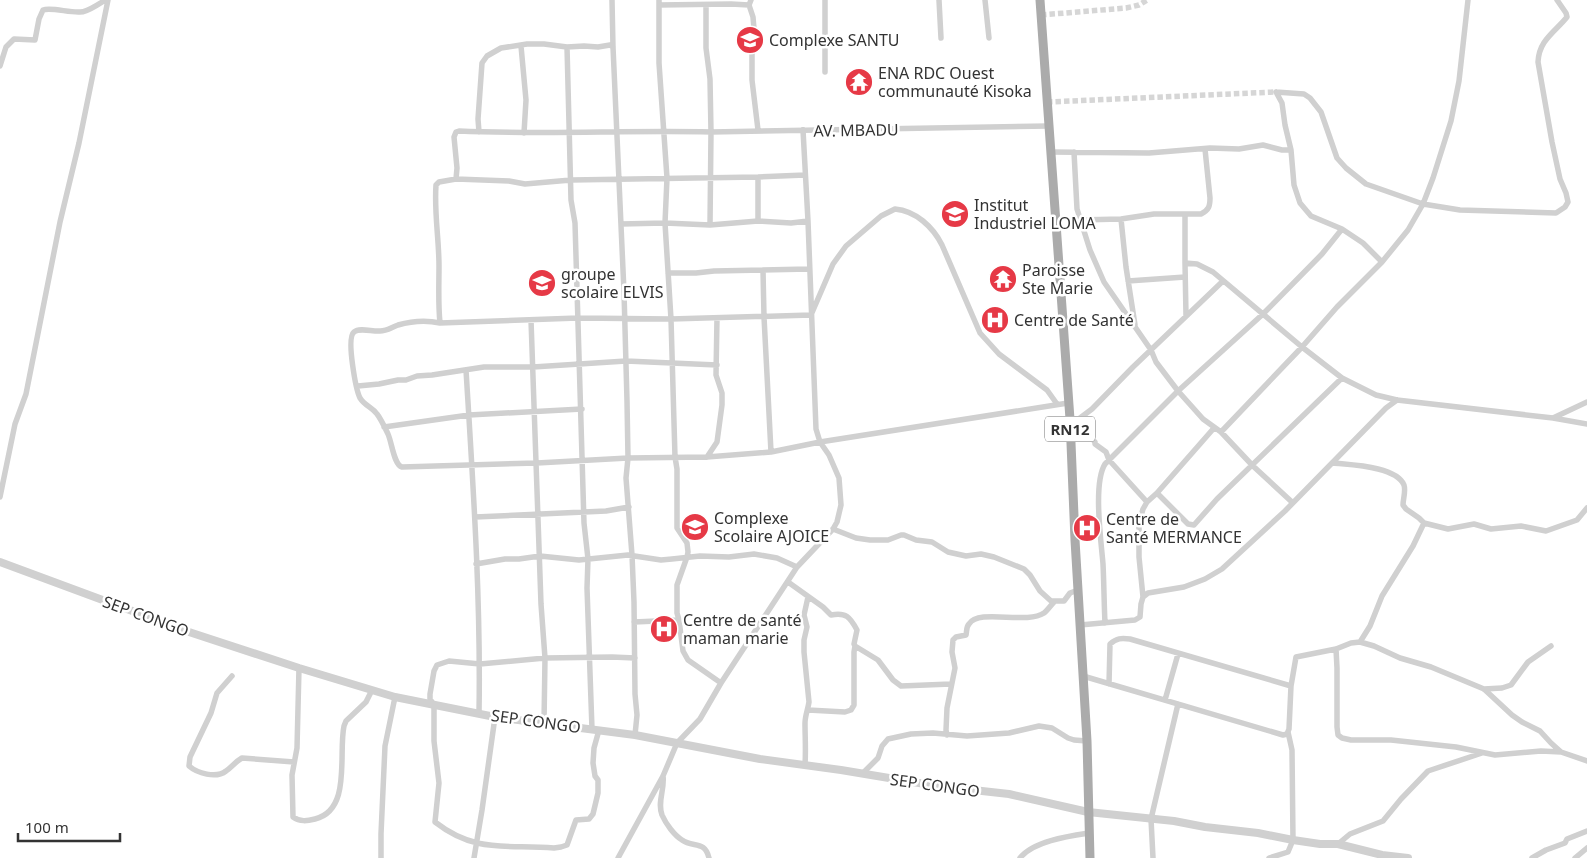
<svg xmlns="http://www.w3.org/2000/svg" width="1587" height="858" font-family="'Noto Sans',sans-serif">
<style>
.lines{fill:none;stroke-linecap:round;stroke-linejoin:round}
.minor-tunnel{stroke:#d6d6d6;stroke-width:5.5;stroke-dasharray:5.5 3;stroke-linecap:butt}
.minor{stroke:#d0d0d0;stroke-width:5.5}
.tertiary{stroke:#d0d0d0;stroke-width:8}
.primary{stroke:#ababab;stroke-width:9}
.labels{text-anchor:middle;dominant-baseline:central;stroke-width:5;stroke-linejoin:round;paint-order:stroke}
.shield{fill:#fff;stroke:#707070;stroke-width:1}
.shield-label{font-size:15px;font-weight:bold;fill:#333}
.poi-label{font-size:16px;fill:#333;stroke:#fff;text-anchor:start}
.street-label{font-size:16px;fill:#333;stroke:#fff}
</style>
<rect width="100%" height="100%" fill="#fff"/>
<g class="lines">
<path class="minor-tunnel" d="M 1041,15 L 1126,8 L 1139,5 L 1147,0
M 1047,102 L 1276,92"/>
<path class="minor" d="M 612,0 L 613,47 L 624,292 L 627,401 L 628,458 L 626,478 L 632,555 L 634,602 L 635,694 L 637,715 L 635,735
M 659,0 L 659,63 L 667,178 L 665,223 L 671,319 L 675,457 L 677,469 L 677,528 L 687,543 L 688,552 L 687,557 L 677,585 L 677,613 L 679,620 L 683,651 L 688,660 L 721,683
M 751,0 L 749,5 L 753,17 L 754,29 L 752,53 L 752,80 L 758,130
M 825,0 L 825,72
M 939,0 L 941,38
M 985,0 L 989,38
M 659,5 L 731,4 L 749,5
M 706,5 L 706,48 L 710,79 L 711,132 L 710,225
M 521,46 L 526,100 L 524,133
M 567,47 L 571,200 L 575,223 L 584,523 L 588,559 L 587,588 L 592,729
M 0,66 L 6,47 L 14,39 L 35,40 L 39,19 L 43,10 C 51,7 70,13 80,12 C 89,12 98,3 107,0
M 1276,92 L 1304,94 L 1310,98 L 1321,112 L 1337,158 L 1346,168 L 1366,184 L 1423,204 L 1460,210 L 1556,213 L 1565,207 L 1568,202 L 1566,193 L 1560,179 L 1552,142 L 1538,62 C 1539,40 1555,32 1567,17 L 1566,13 L 1557,0
M 1276,92 L 1282,103 L 1285,125 L 1291,150 L 1294,185 L 1300,203 L 1311,216 L 1342,229
M 479,132 L 478,119 L 482,63 L 487,56 L 501,48 L 527,44 L 544,44 L 567,47 L 584,46 L 598,47 L 610,45 L 613,47
M 1050,152 L 1149,153 L 1210,148 L 1239,149 L 1263,145 L 1282,150 L 1291,150
M 1074,152 L 1077,209 L 1090,250 L 1104,282 L 1151,350 L 1156,362 L 1178,391 L 1203,419 L 1221,432 L 1253,466 L 1293,503
M 456,179 L 457,168 L 454,137 L 456,132 L 459,131 C 543,135 627,130 711,132 L 1049,126
M 1121,219 L 1126,267 L 1135,325
M 1079,220 L 1121,219 L 1154,214 L 1201,214 C 1209,210 1210,206 1210,198 L 1205,149
M 758,221 L 758,177
M 621,224 L 665,223 L 710,225 L 758,221 L 791,223 L 808,221
M 1185,263 L 1185,214
M 763,270 L 764,317 L 771,452
M 668,273 L 696,273 L 714,271 L 809,269
M 1128,281 L 1185,277
M 1186,316 L 1185,263 L 1197,264 L 1213,272 L 1302,347 L 1342,378 L 1376,395 L 1397,400 L 1553,418 L 1587,424
M 531,320 L 541,604 L 545,658 L 544,723
M 440,323 C 438,304 439,285 439,266 C 439,239 434,212 436,185 L 439,182 L 456,179 L 509,181 L 525,184 L 571,180 L 758,177 L 805,175
M 466,370 C 473,484 481,599 479,714
M 358,386 L 379,384 L 398,380 L 406,380 L 417,376 L 432,375 L 484,367 L 533,367 L 626,361 L 717,365
M 1057,404 L 1047,390 L 999,354 L 980,333 L 942,245 C 933,227 916,211 895,209 L 881,216 L 846,246 L 833,264 L 811,315 L 671,319 L 578,318 L 440,323 C 426,320 412,321 398,325 C 392,327 387,331 380,331 C 373,332 360,327 354,332 C 346,338 356,390 360,398 C 365,406 372,407 377,414 C 381,419 385,428 388,434 C 392,443 394,465 402,467 L 537,463 L 628,458 L 707,457 L 771,452 L 820,442 L 1068,403
M 1553,418 L 1587,402
M 1070,419 L 1076,421 L 1092,409 L 1133,367 L 1223,281
M 1076,421 L 1095,442 L 1095,444 L 1106,452 L 1109,460 L 1147,502
M 384,427 L 469,415 L 582,409
M 1221,432 L 1302,347 L 1337,307 L 1382,262 L 1408,230 L 1423,204 L 1433,178 L 1451,121 L 1459,81 L 1468,0
M 707,457 L 717,442 L 722,405 L 722,393 L 716,375 L 717,318
M 1333,463 C 1350,465 1396,466 1404,485 C 1406,491 1403,499 1403,505 L 1406,509 L 1419,518 L 1424,523 L 1448,529 L 1474,524 L 1491,529 L 1521,526 L 1546,531 L 1577,520 L 1587,508
M 1157,493 L 1188,524 L 1194,525 L 1217,499 L 1342,378
M 0,497 L 15,424 L 26,394 L 60,222 L 79,143 L 108,0
M 475,517 L 606,511 L 629,507
M 833,529 L 856,538 L 870,540 L 888,540 L 901,535 L 904,535 L 916,540 L 932,542 L 948,552 L 966,556 L 981,554 L 994,557 L 1024,569 L 1030,575 L 1040,591 L 1051,601 L 1064,601 L 1070,593 L 1078,590
M 476,564 L 505,559 L 519,559 L 540,556 L 579,560 L 628,555 L 661,560 L 672,559 L 700,556 L 729,557 L 754,554 L 777,558 L 797,567
M 788,582 L 823,607 L 831,615 C 846,612 850,617 857,630 L 854,644 L 855,646 L 854,652 L 854,705 L 851,710 L 845,712 L 808,710
M 1143,597 L 1148,593 L 1184,587 L 1205,579 L 1222,569 L 1285,511 L 1386,408 L 1397,400
M 634,622 L 679,620
M 1105,623 C 1104,603 1104,584 1103,564 C 1101,540 1093,483 1105,464 L 1178,391 L 1263,314 L 1322,254 L 1342,229 L 1363,243 L 1382,262
M 1080,625 L 1135,620 L 1140,617 L 1141,604 L 1143,597 L 1139,557 L 1139,523 L 1143,509 L 1147,502 L 1157,493 L 1214,428
M 1360,642 L 1370,626 L 1382,596 L 1413,546 L 1424,523
M 855,646 L 878,660 L 893,680 L 901,686 L 951,684
M 1336,649 L 1337,668 L 1337,727 L 1338,735 L 1342,738 L 1351,740 L 1391,740 L 1456,747 L 1495,755 L 1541,751 L 1561,752
M 299,668 L 297,748 L 292,775 L 293,817 C 300,822 307,821 315,819 C 352,810 338,754 344,726 L 346,721 L 366,702 L 372,690
M 232,676 L 217,693 L 211,713 L 190,757 L 189,766 C 197,773 216,779 226,771 C 232,767 235,762 242,758 L 294,762
M 1083,676 L 1283,735 L 1287,734 L 1289,729 L 1291,686 L 1296,657 L 1336,649 L 1351,643 L 1360,642 L 1374,646 L 1400,658 L 1431,667 L 1484,689 L 1512,715 L 1522,722 L 1540,731 L 1551,743 L 1561,752 L 1587,761
M 1109,684 L 1110,644 C 1117,638 1121,638 1130,639 L 1291,686
M 1484,689 L 1502,688 L 1511,685 L 1528,662 L 1551,646
M 1165,700 L 1178,654
M 599,730 L 594,748 L 593,763 L 595,776 L 598,780 L 598,793 L 593,814 L 589,819 L 576,820 L 567,845 L 561,847 L 554,848 C 507,844 476,854 435,822 L 439,783 L 434,741 L 434,705 L 430,699 L 430,694 L 434,671 L 437,665 L 449,661 L 480,664 L 545,658 L 612,657 L 635,658
M 947,735 L 946,730 L 947,708 L 955,668 L 952,652 L 953,640 L 956,637 L 966,635 C 967,631 966,627 969,624 C 979,608 1026,625 1044,613 C 1048,610 1051,605 1054,602
M 805,765 C 806,750 805,737 805,723 C 805,716 808,709 809,702 L 804,652 L 804,640 L 807,627 L 804,615 L 808,597
M 862,774 L 878,758 L 882,746 L 888,739 L 911,734 L 933,733 L 967,736 L 1009,733 L 1039,726 L 1052,728 L 1068,738 L 1074,740 L 1087,741
M 663,776 C 665,789 657,802 662,815 C 666,824 674,835 682,840 C 693,848 705,840 709,858
M 1338,844 L 1350,834 L 1383,821 L 1401,799 L 1428,771 L 1482,753
M 381,858 L 381,834 L 385,746 L 395,697
M 474,858 L 482,810 L 495,717
M 618,858 L 663,776 L 677,743 L 700,719 L 721,683 L 797,567 L 833,529 L 837,522 L 841,505 L 839,478 L 829,455 L 820,442 L 816,429 L 808,221 L 803,130
M 1020,858 C 1033,841 1069,836 1089,833
M 1153,858 L 1151,819 L 1178,704
M 1269,858 L 1288,852 L 1293,840 L 1292,750 L 1288,732
M 1532,858 L 1546,850 L 1565,843 L 1567,839 L 1587,831
M 1575,858 L 1587,848"/>
<path class="tertiary" d="M 0,562 L 189,632 L 299,668 L 395,697 L 495,717 L 635,735 L 760,759 L 841,770 L 937,786 L 1009,794 L 1088,812 L 1174,821 L 1205,827 L 1258,833 L 1293,840 L 1320,844 L 1338,844 L 1382,855 L 1408,858"/>
<path class="primary" d="M 1040,0 L 1070,419 L 1075,540 L 1087,741 L 1090,858"/>
</g>
<defs>
<symbol id="school-disc" viewBox="-11 -11 22 22"><circle r="9.5" fill="#e63946" stroke="#fff"/><path d="M0-5L7-2L0 1L-7-2ZM-4 1L0 2.5L4 1V4Q0 6-4 4Z" fill="#fff"/></symbol>
<symbol id="temple-disc" viewBox="-11 -11 22 22"><circle r="9.5" fill="#e63946" stroke="#fff"/><path d="M0-6L5-2H3V0L6.5 2.5H4V6H1.5V3h-3V6H-4V2.5H-6.5L-3 0V-2H-5Z" fill="#fff"/></symbol>
<symbol id="hospital-disc" viewBox="-11 -11 22 22"><circle r="9.5" fill="#e63946" stroke="#fff"/><path d="M-5-5h3v3.5h4V-5h3V5h-3V1.5h-4V5h-3Z" fill="#fff"/></symbol>
</defs>
<g fill-rule="evenodd">
<use href="#school-disc" x="734" y="24" width="32" height="32"/>
<use href="#temple-disc" x="843" y="66" width="32" height="32"/>
<use href="#school-disc" x="939" y="198" width="32" height="32"/>
<use href="#temple-disc" x="987" y="263" width="32" height="32"/>
<use href="#school-disc" x="526" y="267" width="32" height="32"/>
<use href="#hospital-disc" x="979" y="304" width="32" height="32"/>
<use href="#school-disc" x="679" y="511" width="32" height="32"/>
<use href="#hospital-disc" x="1071" y="512" width="32" height="32"/>
<use href="#hospital-disc" x="648" y="613" width="32" height="32"/>
</g>
<g class="labels">
<rect class="shield" x="1045" y="416.5" width="50" height="25" rx="4"/>
<g class="shield-label">
<text x="1070" y="429">RN12</text>
</g>
<g class="poi-label">
<text x="769" y="40">Complexe SANTU</text>
<text x="878" y="73">ENA RDC Ouest<tspan x="878" dy="18">communauté Kisoka</tspan></text>
<text x="974" y="205">Institut<tspan x="974" dy="18">Industriel LOMA</tspan></text>
<text x="1022" y="270">Paroisse<tspan x="1022" dy="18">Ste Marie</tspan></text>
<text x="561" y="274">groupe<tspan x="561" dy="18">scolaire ELVIS</tspan></text>
<text x="1014" y="320">Centre de Santé</text>
<text x="714" y="518">Complexe<tspan x="714" dy="18">Scolaire AJOICE</tspan></text>
<text x="1106" y="519">Centre de<tspan x="1106" dy="18">Santé MERMANCE</tspan></text>
<text x="683" y="620">Centre de santé<tspan x="683" dy="18">maman marie</tspan></text>
</g>
<g class="street-label">
<text transform="translate(856 130) rotate(-1)">AV. MBADU</text>
<text transform="translate(146 616) rotate(20)">SEP CONGO</text>
<text transform="translate(536 721) rotate(8)">SEP CONGO</text>
<text transform="translate(935 785) rotate(8)">SEP CONGO</text>
</g>
</g>
<path d="M18 833v8h102v-8" fill="none" stroke="#333333" stroke-width="2.5"/>
<text x="25" y="833" font-size="15" fill="#333333" stroke="#ffffff" stroke-width="4" paint-order="stroke">100 m</text>
</svg>
